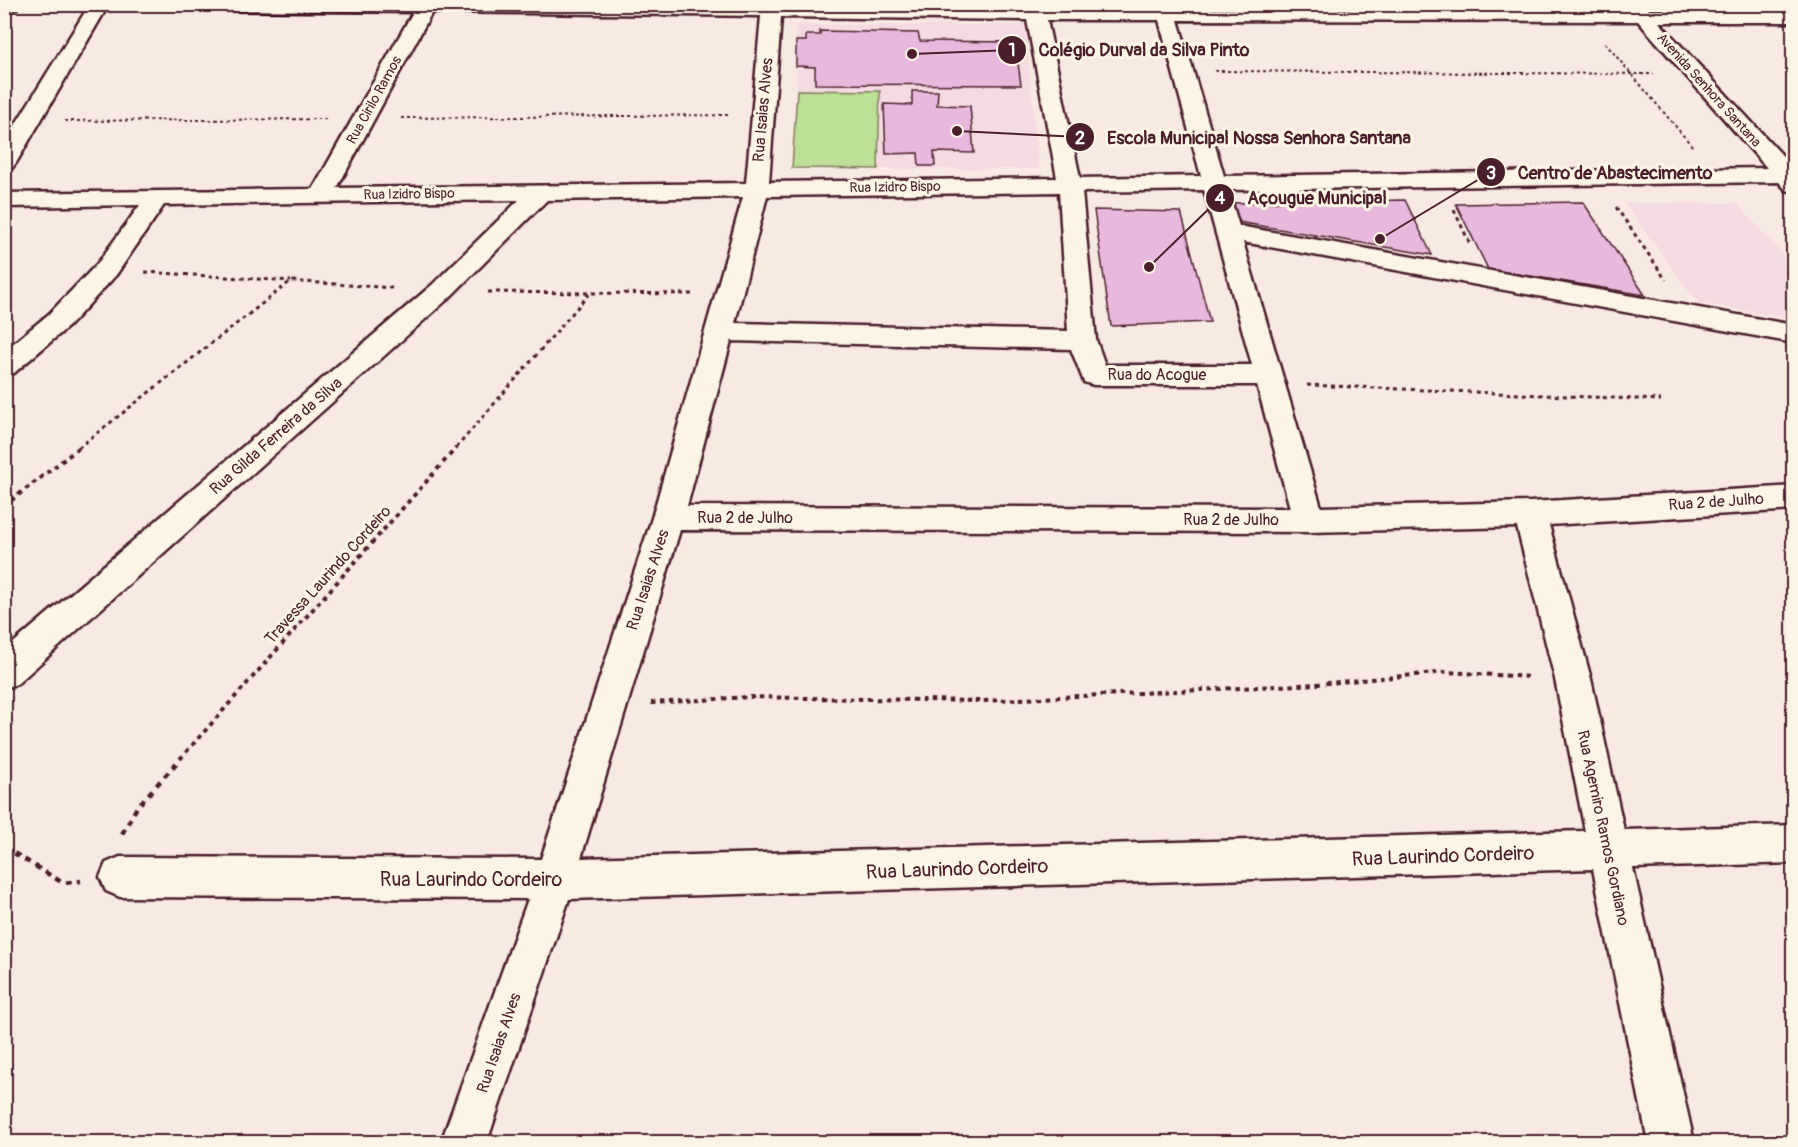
<svg xmlns="http://www.w3.org/2000/svg" width="1798" height="1147" font-family="Pangolin,sans-serif">
<style>
.built{fill:#f3dbe1}
.green{fill:#bdde97;stroke:#847e61;stroke-width:1.5}
.building{fill:#e8b9dc;stroke:#4a1f2b;stroke-width:1.5}
.lines{fill:none;stroke-linecap:round;stroke-linejoin:round}
.minor-casing{stroke:#4a1f2b;stroke-width:5}
.path-far3{stroke:#4a1f2b;stroke-width:2;stroke-dasharray:3 3;stroke-linecap:butt}
.path-far2{stroke:#4a1f2b;stroke-width:3;stroke-dasharray:4 4;stroke-linecap:butt}
.path-far1{stroke:#4a1f2b;stroke-width:4;stroke-dasharray:4.5 4.5;stroke-linecap:butt}
.path{stroke:#4a1f2b;stroke-width:4.5;stroke-dasharray:6 6;stroke-linecap:butt}
.minor{fill:#fcf5e5;fill-rule:evenodd}
.labels{text-anchor:middle;dominant-baseline:central;stroke-width:6;stroke-linejoin:round;paint-order:stroke}
.far-street-label{font-size:14px;fill:#4a1f2b;stroke:#fcf5e5}
.street-label{font-size:16px;fill:#4a1f2b;stroke:#fcf5e5}
.near-street-label{font-size:20px;fill:#4a1f2b;stroke:#fcf5e5}
.leader{fill:none;stroke:#4a1f2b;stroke-width:2}
.callout-dot{fill:#4a1f2b;stroke:#fcf5e5;stroke-width:2}
.mark-label{font-size:18px;text-anchor:middle;font-weight:bold;fill:#fff}
.callout-label{font-size:18px;text-anchor:middle;font-weight:bold;fill:#4a1f2b;stroke:#fcf5e5;stroke-width:6;stroke-linejoin:round;paint-order:stroke}
</style>
<rect width="100%" height="100%" fill="#f8e9e3"/>
<filter id="ink" filterUnits="userSpaceOnUse"><feTurbulence type="fractalNoise" baseFrequency=".0167" numOctaves="2"/><feDisplacementMap in="SourceGraphic" scale="12" xChannelSelector="R" yChannelSelector="G"/><feConvolveMatrix kernelMatrix="1 2 1 2 8 2 1 2 1" color-interpolation-filters="sRGB"/></filter>
<g filter="url(#ink)">
<path class="built" d="M 796,25 L 1025,25 L 1039,169 L 878,169 L 880,91 L 797,90 Z
M 1624,203 L 1737,203 L 1793,267 L 1793,319 L 1698,303 Z"/>
<path class="green" d="M 797,90 L 880,91 L 878,169 L 792,168 Z"/>
<path class="building" d="M 820,31 L 918,33 L 920,41 L 1015,42 L 1021,85 L 815,84 L 815,67 L 796,66 L 796,41 L 806,41 L 806,35 L 820,35 Z
M 912,91 L 938,91 L 937,105 L 970,106 L 974,153 L 934,152 L 935,166 L 919,166 L 918,153 L 886,154 L 884,104 L 912,105 Z
M 1405,200 L 1432,255 L 1238,222 L 1230,203 Z
M 1583,202 L 1645,295 L 1488,269 L 1456,204 Z
M 1094,210 L 1181,212 L 1210,322 L 1111,326 Z"/>
<g class="lines">
<defs>
<path id="minor" d="M 4,4 L 19,4 L 17,8 L 4,11 Z
M 90,4 L 109,4 L 16,163 L 12,168 L 4,170 L 4,143 Z
M 212,4 L 782,4 L 1156,8 L 1155,4 L 1174,4 L 1175,9 L 1628,10 L 1624,4 L 1644,4 L 1649,10 L 1794,10 L 1794,22 L 1659,22 L 1794,168 L 1794,192 L 1786,190 L 1779,182 L 1228,190 L 1239,226 L 1794,325 L 1794,343 L 1243,242 L 1321,507 L 1530,502 L 1794,486 L 1794,510 L 1549,525 L 1591,679 L 1624,830 L 1794,825 L 1794,863 L 1633,868 L 1694,1142 L 1648,1142 L 1593,869 L 569,899 L 487,1142 L 441,1142 L 528,899 L 120,897 L 106,891 L 100,877 L 106,863 L 120,857 L 541,859 L 652,518 L 743,197 L 547,200 L 450,297 L 17,684 L 4,688 L 4,651 L 432,285 L 519,200 L 164,205 L 116,275 L 69,326 L 14,373 L 4,375 L 4,351 L 49,314 L 98,263 L 140,205 L 4,207 L 4,193 L 313,189 L 413,12 L 221,10 L 214,8 ZM 432,12 L 761,16 L 746,183 L 337,188 ZM 781,17 L 1027,20 L 1057,178 L 769,182 ZM 1047,20 L 1159,20 L 1201,176 L 1080,178 ZM 1178,20 L 1638,21 L 1767,168 L 1224,176 ZM 1204,190 L 1252,365 L 1105,365 L 1096,340 L 1082,192 ZM 1059,192 L 1068,331 L 735,323 L 767,196 ZM 731,341 L 1071,349 L 1084,382 L 1094,385 L 1257,385 L 1290,508 L 687,506 ZM 1517,527 L 1555,679 L 1585,831 L 581,858 L 680,530 L 1309,532 Z"/>
</defs>
<use href="#minor" class="minor-casing"/>
<path class="path-far3" d="M 1605,43 L 1693,147
M 1215,71 L 1654,74
M 401,118 L 730,115
M 65,121 L 328,119"/>
<path class="path-far2" d="M 1616,207 L 1666,280
M 1454,210 L 1470,244
M 145,272 L 291,281
M 488,292 L 693,294
M 1307,385 L 1661,400
M 78,448 L 291,281 L 393,288
M 456,448 L 589,294"/>
<path class="path-far1" d="M 4,506 L 80,447
M 651,703 L 749,697 L 982,701 L 1317,684 L 1446,672 L 1530,677
M 180,759 L 457,447"/>
<path class="path" d="M 122,834 L 137,807 L 181,758
M 4,847 L 63,883 L 81,881"/>
<use href="#minor" class="minor"/>
</g>
</g>
<g class="labels">
<g class="far-street-label">
<text transform="translate(1709 90) rotate(48)">Avenida Senhora Santana</text>
<text transform="translate(374 100) rotate(-61)">Rua Cirilo Ramos</text>
<text transform="translate(895 187) rotate(-1)">Rua Izidro Bispo</text>
<text transform="translate(409 194) rotate(-1)">Rua Izidro Bispo</text>
</g>
<g class="street-label">
<text transform="translate(763 110) rotate(-85)">Rua Isaias Alves</text>
<text x="1157" y="375">Rua do Acogue</text>
<text transform="translate(276 436) rotate(-41)">Rua Gilda Ferreira da Silva</text>
<text transform="translate(1716 502) rotate(-4)">Rua 2 de Julho</text>
<text x="745" y="518">Rua 2 de Julho</text>
<text x="1231" y="520">Rua 2 de Julho</text>
<text transform="translate(328 575) rotate(-48)">Travessa Laurindo Cordeiro</text>
<text transform="translate(648 580) rotate(-72)">Rua Isaias Alves</text>
<text transform="translate(1603 828) rotate(78)">Rua Agemiro Ramos Gordiano</text>
<text transform="translate(499 1043) rotate(-71)">Rua Isaias Alves</text>
</g>
<g class="near-street-label">
<text transform="translate(1443 856) rotate(-2)">Rua Laurindo Cordeiro</text>
<text transform="translate(957 869) rotate(-2)">Rua Laurindo Cordeiro</text>
<text x="471" y="879">Rua Laurindo Cordeiro</text>
</g>
</g>
<path class="leader" d="M912 54L1012 50M957 131L1080 137M1380 239L1491 172M1149 267L1220 198"/>
<g class="callout-dot">
<circle cx="912" cy="54" r="6"/>
<circle cx="957" cy="131" r="6"/>
<circle cx="1380" cy="239" r="6"/>
<circle cx="1149" cy="267" r="6"/>
<circle cx="1012" cy="50" r="15"/>
<circle cx="1080" cy="137" r="15"/>
<circle cx="1491" cy="172" r="15"/>
<circle cx="1220" cy="198" r="15"/>
</g>
<g class="mark-label">
<text x="1012" y="56">1</text>
<text x="1080" y="144">2</text>
<text x="1491" y="179">3</text>
<text x="1220" y="204">4</text>
</g>
<g class="callout-label">
<text x="1144" y="56">Colégio Durval da Silva Pinto</text>
<text x="1259" y="144">Escola Municipal Nossa Senhora Santana</text>
<text x="1615" y="179">Centro de Abastecimento</text>
<text x="1317" y="204">Açougue Municipal</text>
</g>
<rect width="1798" height="1147" fill="none" stroke="#fcf5e5" stroke-width="24"/>
<rect x="12" y="12" width="1774" height="1123" fill="none" stroke="#4a1f2b" stroke-width="2" filter="url(#ink)"/>
</svg>
